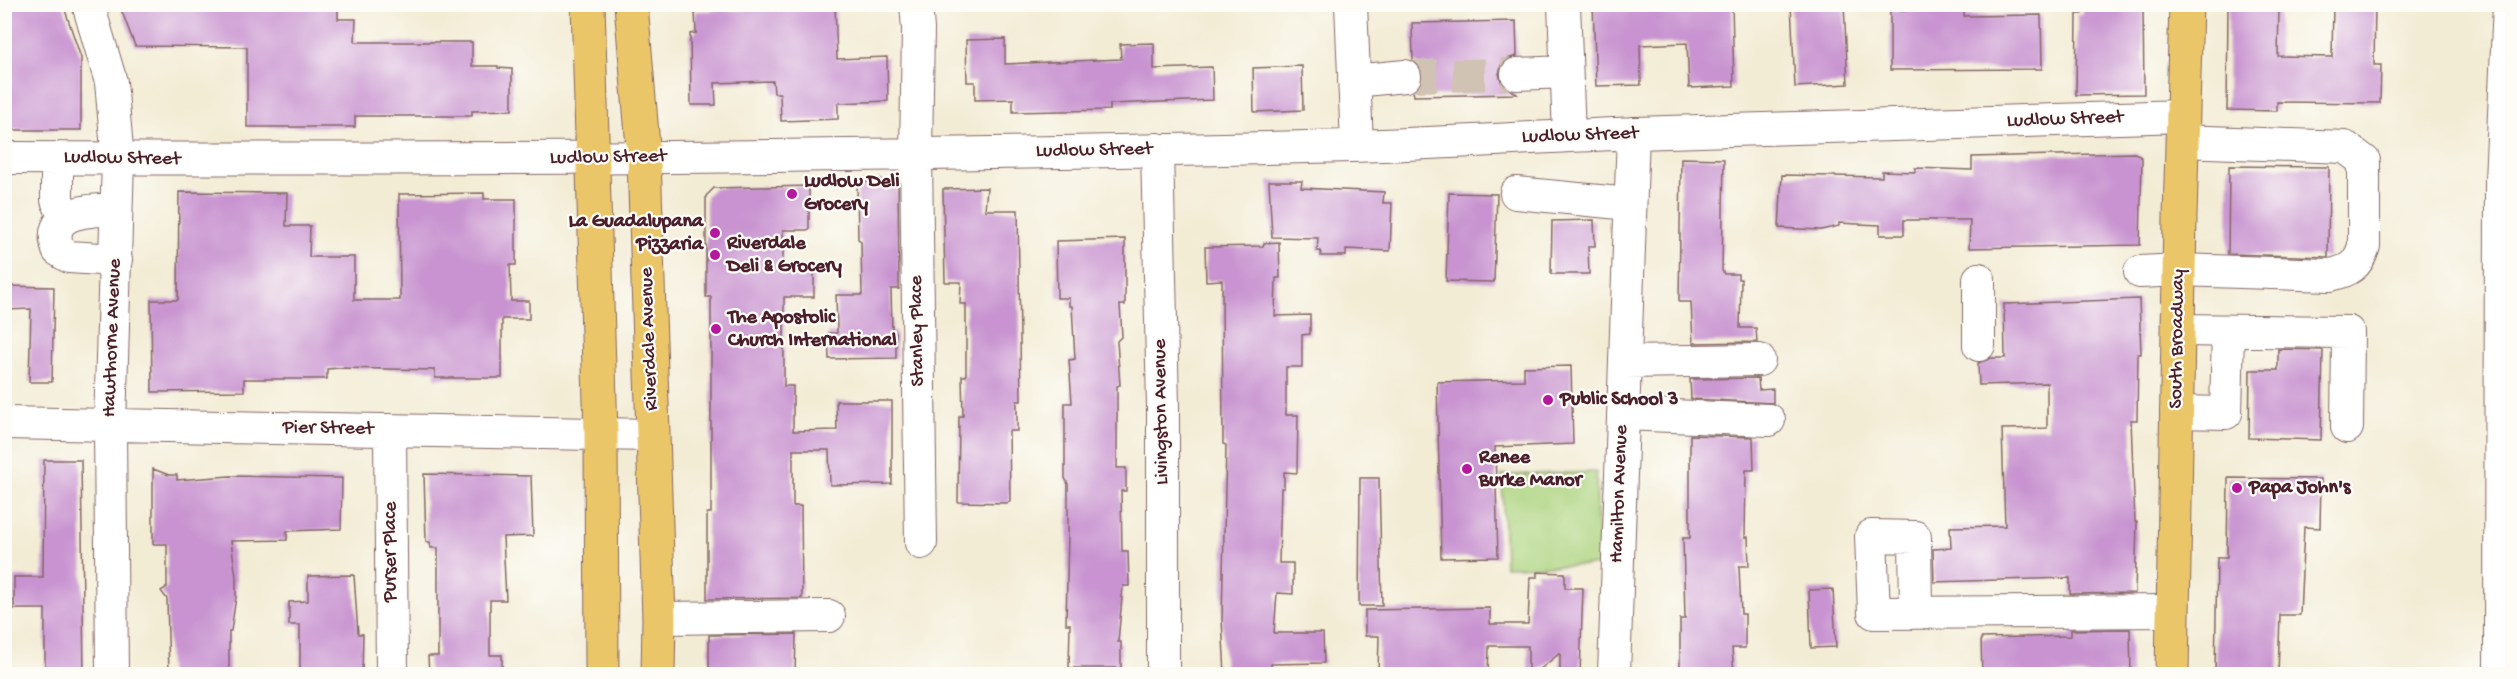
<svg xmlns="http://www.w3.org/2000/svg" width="2517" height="679" font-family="'Gochi Hand',sans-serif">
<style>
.green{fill:#acd37e;stroke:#7b7954;stroke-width:1.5}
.building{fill:#c893d0}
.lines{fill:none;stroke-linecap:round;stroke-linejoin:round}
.minor-tunnel{stroke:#d1c3b3;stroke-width:32;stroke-dasharray:32 16;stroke-linecap:butt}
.minor-casing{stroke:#856766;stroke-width:34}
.major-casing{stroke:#856766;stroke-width:35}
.minor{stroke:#fff;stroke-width:32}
.major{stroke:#ebc669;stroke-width:33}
.poi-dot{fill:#b5179e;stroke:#fdfcf7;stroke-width:2}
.labels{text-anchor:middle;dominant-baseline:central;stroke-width:4.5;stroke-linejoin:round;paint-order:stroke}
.street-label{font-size:20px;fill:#4a1f2b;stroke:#fdfcf7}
.poi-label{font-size:20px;font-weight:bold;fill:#4a1f2b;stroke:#fdfcf7;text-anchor:start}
</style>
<rect width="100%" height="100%" fill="#fdfcf7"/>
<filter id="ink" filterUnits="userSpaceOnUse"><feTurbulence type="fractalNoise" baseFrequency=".0167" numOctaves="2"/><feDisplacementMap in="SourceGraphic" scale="12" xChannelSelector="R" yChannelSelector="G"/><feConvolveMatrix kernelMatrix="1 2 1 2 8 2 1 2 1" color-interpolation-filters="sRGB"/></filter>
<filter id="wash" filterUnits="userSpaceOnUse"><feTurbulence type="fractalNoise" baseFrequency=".008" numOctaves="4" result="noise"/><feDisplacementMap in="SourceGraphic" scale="24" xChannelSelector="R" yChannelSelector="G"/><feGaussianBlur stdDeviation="1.35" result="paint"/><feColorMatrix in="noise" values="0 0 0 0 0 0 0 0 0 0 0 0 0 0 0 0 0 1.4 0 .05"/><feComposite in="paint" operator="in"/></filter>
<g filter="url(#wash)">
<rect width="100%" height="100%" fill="#f3ecd5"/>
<path class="green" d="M 1596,472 L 1599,565 L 1505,567 L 1502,475 Z"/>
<g id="blocks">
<path class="building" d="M 4,4 L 63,4 L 81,58 L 81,130 L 4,130 Z
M 119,4 L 338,4 L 338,19 L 356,19 L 355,42 L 472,42 L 472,66 L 498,66 L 498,68 L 512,69 L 512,110 L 472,111 L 472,116 L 355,116 L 355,127 L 247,127 L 247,47 L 135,46 Z
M 769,4 L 835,5 L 837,59 L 887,57 L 888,101 L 838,103 L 838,119 L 781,121 L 780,93 L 774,93 L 773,81 L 715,83 L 716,105 L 691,105 L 690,34 L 696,33 L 695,11 L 769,9 Z
M 1593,4 L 1732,4 L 1734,86 L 1689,88 L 1687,43 L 1640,45 L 1641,85 L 1596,86 Z
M 1791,4 L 1844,4 L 1848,84 L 1795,87 Z
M 2083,4 L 2143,4 L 2144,94 L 2076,95 L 2077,14 L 2082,14 Z
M 2333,4 L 2375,4 L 2374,65 L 2381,65 L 2380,103 L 2277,102 L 2277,111 L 2227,110 L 2228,6 L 2279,7 L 2278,56 L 2332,57 Z
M 1890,10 L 1964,10 L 1964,16 L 2041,15 L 2042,69 L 1890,70 Z
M 1516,21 L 1517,56 L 1507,59 L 1501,65 L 1499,74 L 1502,84 L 1517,94 L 1414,96 L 1413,91 L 1422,83 L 1423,75 L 1420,66 L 1413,60 L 1412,23 Z
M 1005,39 L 1005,64 L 1121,59 L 1120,44 L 1154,43 L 1154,69 L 1212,67 L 1213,100 L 1110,104 L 1110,110 L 1013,112 L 1013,99 L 975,100 L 975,82 L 967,82 L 966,40 Z
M 1302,66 L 1303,110 L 1254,112 L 1253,68 Z
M 2135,153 L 2142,158 L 2140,245 L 1969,248 L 1970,220 L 1904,220 L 1904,235 L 1880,235 L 1880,225 L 1858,224 L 1839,223 L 1839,226 L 1821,230 L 1779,228 L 1782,175 L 1882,177 L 1882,171 L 1915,172 L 1915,168 L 1972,170 L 1972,157 Z
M 1681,158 L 1724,159 L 1722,270 L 1724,274 L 1738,274 L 1738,279 L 1741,279 L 1740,328 L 1756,328 L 1757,342 L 1693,343 L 1691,302 L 1679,302 Z
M 2229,166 L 2329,167 L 2328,257 L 2228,254 Z
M 881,179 L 885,183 L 898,181 L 899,289 L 891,289 L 892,332 L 896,332 L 896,358 L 829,359 L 828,333 L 837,333 L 836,295 L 862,295 L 861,241 L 858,239 L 857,184 Z
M 1269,181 L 1302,181 L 1301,188 L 1384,192 L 1383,203 L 1392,203 L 1390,251 L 1346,249 L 1346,256 L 1321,256 L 1321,251 L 1317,251 L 1318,238 L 1272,237 Z
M 809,186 L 809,230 L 783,230 L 783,270 L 814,270 L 814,297 L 784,297 L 784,386 L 793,386 L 793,431 L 837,430 L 836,401 L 892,401 L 892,484 L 830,485 L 829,450 L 793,450 L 793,506 L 801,506 L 802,598 L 707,599 L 707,513 L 711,513 L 711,297 L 706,297 L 706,196 L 714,188 Z
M 987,188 L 985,210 L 1018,210 L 1021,401 L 1017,401 L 1017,431 L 1009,431 L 1010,501 L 1007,503 L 958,502 L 959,416 L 963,416 L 962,376 L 966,376 L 966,304 L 960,304 L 961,282 L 945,282 L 943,189 Z
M 179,192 L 287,193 L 286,226 L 310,226 L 309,257 L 354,257 L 354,300 L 400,300 L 399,194 L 484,193 L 484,199 L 516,199 L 516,265 L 510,265 L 511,301 L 529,301 L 529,319 L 502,319 L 502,378 L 435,378 L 435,370 L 340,368 L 327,369 L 327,379 L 244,379 L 244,391 L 152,392 L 151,300 L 178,300 Z
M 1449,193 L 1497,194 L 1494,282 L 1446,281 Z
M 1594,220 L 1595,246 L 1588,246 L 1589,274 L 1551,274 L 1552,221 Z
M 1125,239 L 1125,305 L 1120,305 L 1122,336 L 1117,341 L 1120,385 L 1117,386 L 1117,468 L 1126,468 L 1126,491 L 1121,491 L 1122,551 L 1128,551 L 1129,586 L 1123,586 L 1118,642 L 1121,642 L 1121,668 L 1069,668 L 1070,624 L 1066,624 L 1068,533 L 1068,484 L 1065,478 L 1065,403 L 1072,403 L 1069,360 L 1075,359 L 1072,306 L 1069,306 L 1069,298 L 1057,298 L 1056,241 Z
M 1279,242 L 1280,278 L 1276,278 L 1275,316 L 1310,315 L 1310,334 L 1302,335 L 1302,367 L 1286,367 L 1286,415 L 1298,415 L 1297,473 L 1284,472 L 1284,488 L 1281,488 L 1279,563 L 1293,563 L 1293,594 L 1277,593 L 1274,633 L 1323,633 L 1324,663 L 1271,664 L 1271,675 L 1225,675 L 1222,619 L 1226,445 L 1223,444 L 1222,280 L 1206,281 L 1205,247 L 1263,246 L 1264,243 Z
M 4,286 L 54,287 L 52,382 L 29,382 L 31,309 L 4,310 Z
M 2139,299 L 2141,354 L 2138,354 L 2137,420 L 2131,420 L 2135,522 L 2137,522 L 2135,593 L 2070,594 L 2070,578 L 1934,582 L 1933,549 L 1951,548 L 1950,527 L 2005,526 L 2002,429 L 2047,428 L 2047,383 L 1979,385 L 1978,363 L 1991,358 L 2005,358 L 2004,304 Z
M 2278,349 L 2323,350 L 2321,440 L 2249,438 L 2250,370 L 2278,370 Z
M 1571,366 L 1573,444 L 1495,447 L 1498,557 L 1441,558 L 1437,382 L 1524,380 L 1524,367 Z
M 1758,378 L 1759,390 L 1773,389 L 1773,403 L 1691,399 L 1690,379 Z
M 1690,435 L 1753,437 L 1754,470 L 1746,470 L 1745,537 L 1748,537 L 1749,566 L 1739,566 L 1741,614 L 1745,614 L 1745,648 L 1732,648 L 1734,675 L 1680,675 L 1680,619 L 1685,619 L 1683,538 L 1690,538 Z
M 44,460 L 81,460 L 84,675 L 45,675 L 45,609 L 14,609 L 14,577 L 43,577 Z
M 153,469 L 169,475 L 177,475 L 177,480 L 230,476 L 342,478 L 341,529 L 287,531 L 287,540 L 231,541 L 236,577 L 236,597 L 231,631 L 229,631 L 229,675 L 169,675 L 167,599 L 161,591 L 167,587 L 167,544 L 153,544 Z
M 424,474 L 531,476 L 533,536 L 503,537 L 506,600 L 490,600 L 490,655 L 502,655 L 502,675 L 429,675 L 428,656 L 438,656 L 438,548 L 431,548 L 430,542 L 426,542 Z
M 1360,478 L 1379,478 L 1382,606 L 1359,606 Z
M 2228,478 L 2321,479 L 2320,528 L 2304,527 L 2300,615 L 2280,615 L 2278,675 L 2215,675 L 2217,558 L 2227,558 Z
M 1537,572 L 1565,573 L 1565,588 L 1583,588 L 1580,675 L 1560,675 L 1560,653 L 1533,675 L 1528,675 L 1528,646 L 1489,646 L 1488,675 L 1378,675 L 1379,636 L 1365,636 L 1365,610 L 1490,608 L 1490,624 L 1528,624 L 1530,577 L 1537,577 Z
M 354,575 L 358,634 L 363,634 L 362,675 L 300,675 L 300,625 L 289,625 L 289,602 L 308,601 L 308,576 Z
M 1833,589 L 1836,647 L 1811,648 L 1809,590 Z
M 2130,629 L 2131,675 L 1982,675 L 1981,638 L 2071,636 L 2071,630 Z
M 796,634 L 795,675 L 709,675 L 709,635 Z"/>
</g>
</g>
<g filter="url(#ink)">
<use href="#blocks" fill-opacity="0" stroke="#856766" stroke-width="1.5"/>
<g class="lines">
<path class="minor-tunnel" d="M 1405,76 L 1517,74"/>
<defs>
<path id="minor" d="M 88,4 L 111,82 L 118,160 L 110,425 L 112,674
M 916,4 L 918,29 L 916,154 L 921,543
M 1351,4 L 1357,145
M 1564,4 L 1569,136
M 1517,74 L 1566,72
M 1354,81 L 1405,76
M 1157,149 L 1163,406 L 1163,674
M 4,158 C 453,160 902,157 1351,146 C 1446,143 1541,137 1636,133 C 1818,127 2001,122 2183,116
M 57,158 L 57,200 L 65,218
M 1516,193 L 1630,204
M 116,260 L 69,257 L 58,250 C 45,209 89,211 116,209
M 2140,272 L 2179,270 L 2330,275 C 2349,271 2358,266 2364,246 L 2364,161 L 2345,147 L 2182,141
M 1979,279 L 1979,345
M 2178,330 L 2348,332 L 2347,427
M 1625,362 L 1759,360
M 2176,412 L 2226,413 L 2228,331
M 1623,414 L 1769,420
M 4,423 L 652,435
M 390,430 L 392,674
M 1916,612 L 1915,537 L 1871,536 L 1874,613 L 2173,611
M 659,618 L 829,616
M 1614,674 L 1633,133
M 2500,674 L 2501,181 L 2509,4"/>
<path id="major" d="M 588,4 L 601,434 L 602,674
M 631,4 L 644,158 L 659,618 L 658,674
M 2172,674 L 2180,217 L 2186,4"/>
</defs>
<use href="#minor" class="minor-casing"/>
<use href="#major" class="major-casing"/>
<use href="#minor" class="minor"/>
<use href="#major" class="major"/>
</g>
</g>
<g class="poi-dot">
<circle cx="792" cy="194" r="6"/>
<circle cx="715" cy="233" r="6"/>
<circle cx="715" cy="255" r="6"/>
<circle cx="716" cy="329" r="6"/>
<circle cx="1548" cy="400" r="6"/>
<circle cx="1467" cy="469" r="6"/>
<circle cx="2237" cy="488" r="6"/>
</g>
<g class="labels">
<g class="street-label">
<text transform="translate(2065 120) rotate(-2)">Ludlow Street</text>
<text transform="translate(1580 136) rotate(-2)">Ludlow Street</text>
<text transform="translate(1094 151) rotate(-1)">Ludlow Street</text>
<text transform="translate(608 158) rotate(-1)">Ludlow Street</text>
<text transform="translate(122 159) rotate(1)">Ludlow Street</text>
<text transform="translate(918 331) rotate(-91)">Stanley Place</text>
<text transform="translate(113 338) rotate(-88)">Hawthorne Avenue</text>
<text transform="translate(650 339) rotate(-92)">Riverdale Avenue</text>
<text transform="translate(2178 339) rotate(-89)">South Broadway</text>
<text transform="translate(1162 412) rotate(-91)">Livingston Avenue</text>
<text transform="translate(328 429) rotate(1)">Pier Street</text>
<text transform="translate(1620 494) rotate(-88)">Hamilton Avenue</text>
<text transform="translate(391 552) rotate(-90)">Purser Place</text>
</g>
<g class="poi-label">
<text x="804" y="182">Ludlow Deli<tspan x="804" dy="23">Grocery</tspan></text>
<text x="703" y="222" text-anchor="end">La Guadalupana<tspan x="703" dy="23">Pizzaria</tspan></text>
<text x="727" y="244">Riverdale<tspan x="727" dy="23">Deli &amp; Grocery</tspan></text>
<text x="728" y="318">The Apostolic<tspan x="728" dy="23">Church International</tspan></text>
<text x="1560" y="400">Public School 3</text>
<text x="1479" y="458">Renee<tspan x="1479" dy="23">Burke Manor</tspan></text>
<text x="2249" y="488">Papa John's</text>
</g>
</g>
<rect width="2517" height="679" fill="none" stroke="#fdfcf7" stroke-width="24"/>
</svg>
